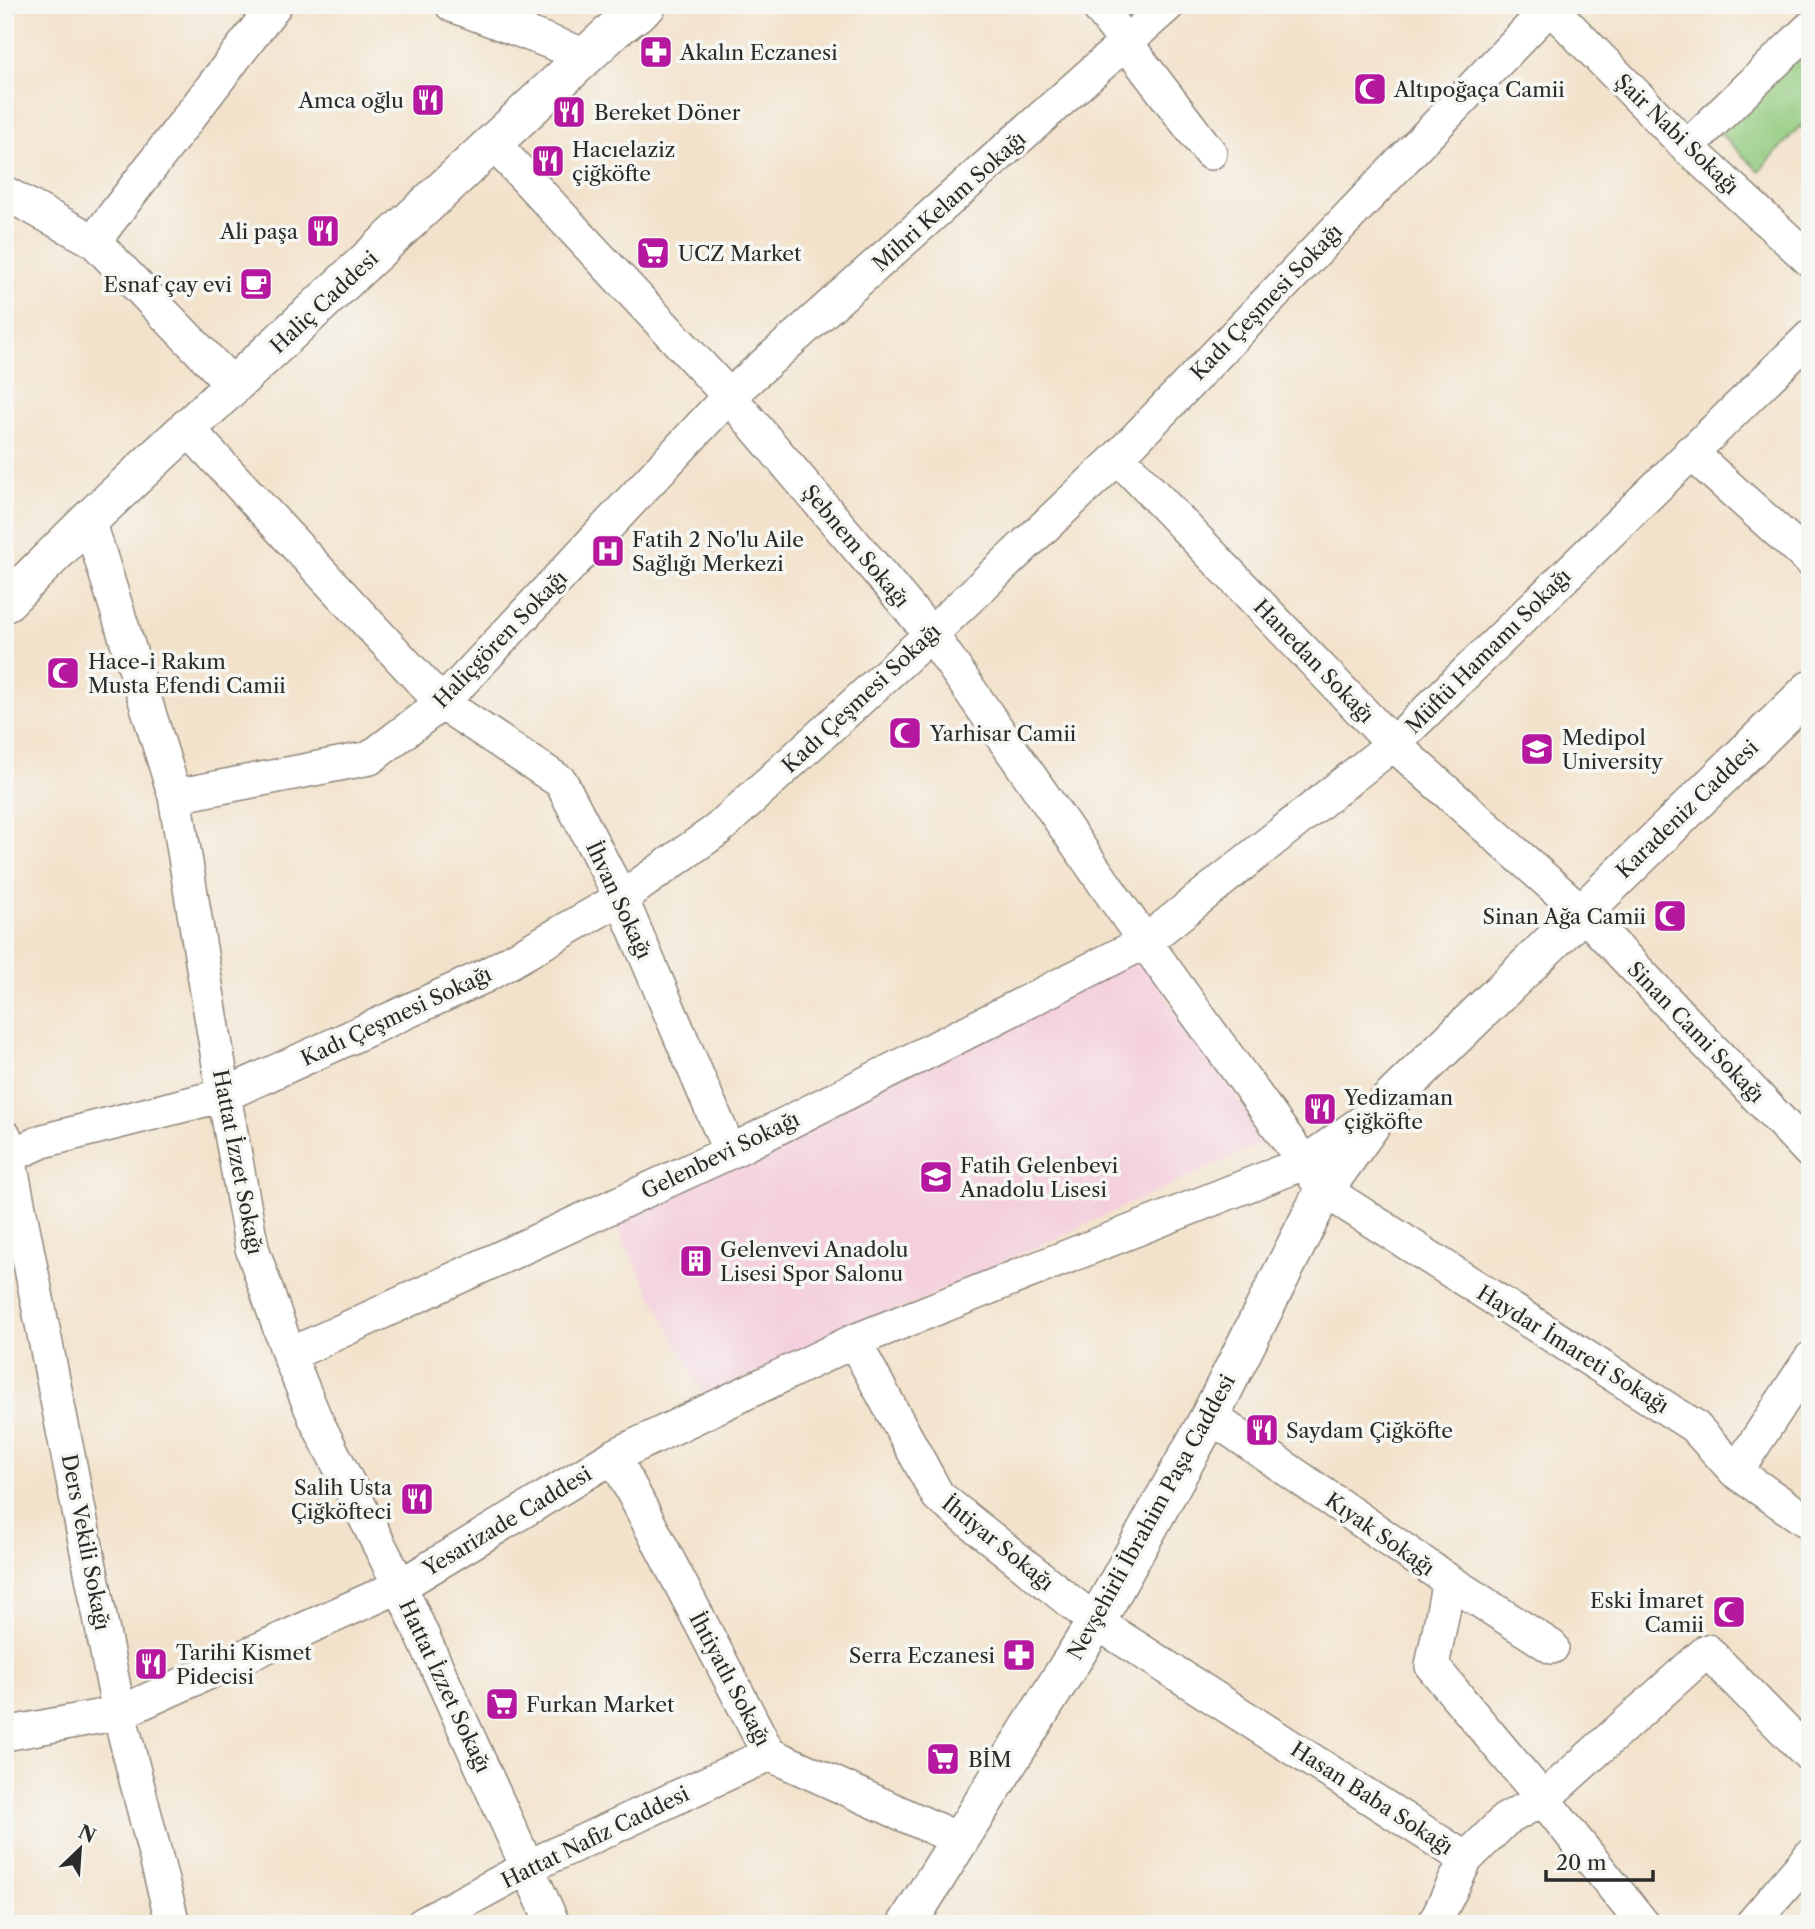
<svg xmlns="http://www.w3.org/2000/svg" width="1815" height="1929" font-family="'Libre Caslon Text',serif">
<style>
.built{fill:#f4cfdd}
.park{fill:#92ca7e;stroke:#5e7a54;stroke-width:2}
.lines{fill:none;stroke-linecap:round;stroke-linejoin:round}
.street-casing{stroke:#8f867b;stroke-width:36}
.secondary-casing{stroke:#8f867b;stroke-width:41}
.street{stroke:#fff;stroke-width:33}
.secondary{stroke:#fff;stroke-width:38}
.labels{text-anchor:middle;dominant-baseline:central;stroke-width:7;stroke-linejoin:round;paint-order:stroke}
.poi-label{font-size:21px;fill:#2b2b2b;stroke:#f6f6f2;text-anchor:start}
.street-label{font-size:21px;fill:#2b2b2b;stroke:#f6f6f2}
</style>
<rect width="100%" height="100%" fill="#f6f6f2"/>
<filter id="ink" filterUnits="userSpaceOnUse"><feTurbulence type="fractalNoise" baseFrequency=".0143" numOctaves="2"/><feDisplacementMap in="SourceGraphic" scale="14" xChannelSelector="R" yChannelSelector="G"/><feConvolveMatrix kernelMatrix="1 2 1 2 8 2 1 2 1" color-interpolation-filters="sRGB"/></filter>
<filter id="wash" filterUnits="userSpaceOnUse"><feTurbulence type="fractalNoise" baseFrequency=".00686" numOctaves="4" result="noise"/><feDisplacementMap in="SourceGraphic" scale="28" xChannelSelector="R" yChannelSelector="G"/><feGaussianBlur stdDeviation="1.57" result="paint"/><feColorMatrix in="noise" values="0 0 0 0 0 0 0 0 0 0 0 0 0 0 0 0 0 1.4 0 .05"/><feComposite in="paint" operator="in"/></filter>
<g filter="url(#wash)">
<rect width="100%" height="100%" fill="#f3e2cb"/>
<path class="built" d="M 1140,959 L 1267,1141 L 815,1349 L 704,1394 L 608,1213 Z"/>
<path class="park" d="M 1810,22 L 1810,136 L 1800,126 L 1759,171 L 1707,121 Z"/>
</g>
<g filter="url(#ink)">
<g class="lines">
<defs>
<path id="street" d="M 452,5 L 587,56
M 1097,5 L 1210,153
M 1548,5 L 1687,147 L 1810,260
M 493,143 L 729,396 L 931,634 L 1145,942 L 1324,1190 L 1694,1426 L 1736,1472 L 1810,1523
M 1687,147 L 1810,28
M 5,193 L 94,241 L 234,386
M 94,241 L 275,5
M 188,429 L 442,703 L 561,782 L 621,898 L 730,1152
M 1690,452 L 1810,560
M 1118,457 L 1393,744 L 1582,912 L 1810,1152
M 89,520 L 175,796 L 224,1095 L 252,1248 L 289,1355 L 315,1418 L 400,1586 L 553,1924
M 175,796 L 370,758 L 442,703 L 729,396 L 1168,5
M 5,1137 L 119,1713 L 173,1924
M 5,1158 L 43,1141 L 224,1095 L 485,976 L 621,898 L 717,830 L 931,634 L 1118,457 L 1552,5
M 854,1341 L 938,1496 L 1096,1622 L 1466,1859
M 289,1355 L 730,1152 L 1145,942 L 1393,744 L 1810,337
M 1210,1416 L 1449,1581 L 1552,1647
M 614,1456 L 769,1754 L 960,1840
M 1736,1472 L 1810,1359
M 1449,1581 L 1432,1666 L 1543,1799 L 1707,1651 L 1810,1756
M 5,1734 L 119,1713 L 400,1586 L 614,1456 L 854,1341 L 1304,1163 L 1372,1115
M 423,1924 L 528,1867 L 769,1754
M 1434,1924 L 1466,1859 L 1505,1820 L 1543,1799 L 1643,1924
M 1752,1924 L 1810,1856"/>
<path id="secondary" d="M 5,603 L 89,520 L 615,29 L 647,5
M 907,1924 L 1096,1622 L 1210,1416 L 1324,1190 L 1385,1105 L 1810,690"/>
</defs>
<use href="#street" class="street-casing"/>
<use href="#secondary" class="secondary-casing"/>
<use href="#street" class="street"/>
<use href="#secondary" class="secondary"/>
</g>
</g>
<defs>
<symbol id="pharmacy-square" viewBox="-11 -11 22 22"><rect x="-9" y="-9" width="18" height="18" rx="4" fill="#b5179e" stroke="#f6f6f2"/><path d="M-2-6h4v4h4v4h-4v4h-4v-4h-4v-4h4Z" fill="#fff"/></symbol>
<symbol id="mosque-square" viewBox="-11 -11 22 22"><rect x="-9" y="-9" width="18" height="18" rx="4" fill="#b5179e" stroke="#f6f6f2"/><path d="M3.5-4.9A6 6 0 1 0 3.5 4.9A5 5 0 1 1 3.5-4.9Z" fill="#fff"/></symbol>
<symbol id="restaurant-square" viewBox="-11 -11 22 22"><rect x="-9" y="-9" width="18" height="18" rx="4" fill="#b5179e" stroke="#f6f6f2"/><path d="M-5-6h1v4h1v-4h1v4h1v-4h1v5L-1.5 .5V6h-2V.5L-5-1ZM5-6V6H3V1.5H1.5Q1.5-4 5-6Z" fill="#fff"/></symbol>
<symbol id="supermarket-square" viewBox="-11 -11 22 22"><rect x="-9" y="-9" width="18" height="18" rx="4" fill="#b5179e" stroke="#f6f6f2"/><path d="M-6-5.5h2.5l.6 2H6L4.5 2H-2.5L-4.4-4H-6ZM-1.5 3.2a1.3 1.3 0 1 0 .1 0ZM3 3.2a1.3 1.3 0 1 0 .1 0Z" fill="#fff"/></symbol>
<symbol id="cafe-square" viewBox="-11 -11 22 22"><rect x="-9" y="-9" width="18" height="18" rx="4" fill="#b5179e" stroke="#f6f6f2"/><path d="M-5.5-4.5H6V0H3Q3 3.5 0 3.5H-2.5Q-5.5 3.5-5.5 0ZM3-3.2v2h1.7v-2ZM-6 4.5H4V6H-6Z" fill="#fff"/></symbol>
<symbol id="hospital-square" viewBox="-11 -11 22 22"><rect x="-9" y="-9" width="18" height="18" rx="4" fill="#b5179e" stroke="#f6f6f2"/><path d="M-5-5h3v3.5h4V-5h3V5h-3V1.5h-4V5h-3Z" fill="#fff"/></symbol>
<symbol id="university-square" viewBox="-11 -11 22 22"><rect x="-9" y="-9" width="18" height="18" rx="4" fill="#b5179e" stroke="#f6f6f2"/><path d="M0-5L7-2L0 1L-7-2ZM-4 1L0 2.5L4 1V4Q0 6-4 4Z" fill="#fff"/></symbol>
<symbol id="school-square" viewBox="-11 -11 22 22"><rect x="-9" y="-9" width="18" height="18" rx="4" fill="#b5179e" stroke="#f6f6f2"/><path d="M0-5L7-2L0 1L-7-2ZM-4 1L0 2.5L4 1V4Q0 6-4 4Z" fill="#fff"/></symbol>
<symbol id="building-square" viewBox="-11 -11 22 22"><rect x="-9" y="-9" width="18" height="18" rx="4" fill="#b5179e" stroke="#f6f6f2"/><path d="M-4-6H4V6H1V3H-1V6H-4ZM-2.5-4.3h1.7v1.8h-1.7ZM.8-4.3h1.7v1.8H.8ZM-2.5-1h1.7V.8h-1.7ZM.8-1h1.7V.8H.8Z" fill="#fff"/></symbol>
</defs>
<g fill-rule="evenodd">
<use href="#pharmacy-square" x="637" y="33" width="38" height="38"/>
<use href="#mosque-square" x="1351" y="70" width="38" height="38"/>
<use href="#restaurant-square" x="409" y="81" width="38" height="38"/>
<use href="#restaurant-square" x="550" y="93" width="38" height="38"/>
<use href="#restaurant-square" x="529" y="142" width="38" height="38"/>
<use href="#restaurant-square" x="304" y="212" width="38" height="38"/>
<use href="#supermarket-square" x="634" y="234" width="38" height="38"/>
<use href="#cafe-square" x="237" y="265" width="38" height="38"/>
<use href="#hospital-square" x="589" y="532" width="38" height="38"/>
<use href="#mosque-square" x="44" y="654" width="38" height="38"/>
<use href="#mosque-square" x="886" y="714" width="38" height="38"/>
<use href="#university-square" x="1518" y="730" width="38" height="38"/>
<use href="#mosque-square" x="1651" y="897" width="38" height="38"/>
<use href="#restaurant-square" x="1301" y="1090" width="38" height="38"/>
<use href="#school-square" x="917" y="1158" width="38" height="38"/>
<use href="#building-square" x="677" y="1242" width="38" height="38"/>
<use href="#restaurant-square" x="1243" y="1411" width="38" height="38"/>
<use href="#restaurant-square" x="398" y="1480" width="38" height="38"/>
<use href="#mosque-square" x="1710" y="1593" width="38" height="38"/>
<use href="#pharmacy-square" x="1000" y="1636" width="38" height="38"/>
<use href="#restaurant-square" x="132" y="1645" width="38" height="38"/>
<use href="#supermarket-square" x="483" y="1685" width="38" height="38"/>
<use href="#supermarket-square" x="924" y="1740" width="38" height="38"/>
</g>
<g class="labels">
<g class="poi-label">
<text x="680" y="52">Akalın Eczanesi</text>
<text x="1394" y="89">Altıpoğaça Camii</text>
<text x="404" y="100" text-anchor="end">Amca oğlu</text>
<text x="594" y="112">Bereket Döner</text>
<text x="572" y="149">Hacıelaziz<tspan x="572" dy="24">çiğköfte</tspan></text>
<text x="298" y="231" text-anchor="end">Ali paşa</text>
<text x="678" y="253">UCZ Market</text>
<text x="232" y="284" text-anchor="end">Esnaf çay evi</text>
<text x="632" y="539">Fatih 2 No'lu Aile<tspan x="632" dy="24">Sağlığı Merkezi</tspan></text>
<text x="88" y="661">Hace-i Rakım<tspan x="88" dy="24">Musta Efendi Camii</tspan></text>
<text x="930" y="733">Yarhisar Camii</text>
<text x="1562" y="737">Medipol<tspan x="1562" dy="24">University</tspan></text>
<text x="1646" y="916" text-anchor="end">Sinan Ağa Camii</text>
<text x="1344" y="1097">Yedizaman<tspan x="1344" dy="24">çiğköfte</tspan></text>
<text x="960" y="1165">Fatih Gelenbevi<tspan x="960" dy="24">Anadolu Lisesi</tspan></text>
<text x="720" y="1249">Gelenvevi Anadolu<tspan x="720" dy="24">Lisesi Spor Salonu</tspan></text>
<text x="1286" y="1430">Saydam Çiğköfte</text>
<text x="392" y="1487" text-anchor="end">Salih Usta<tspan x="392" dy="24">Çiğköfteci</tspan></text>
<text x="1704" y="1600" text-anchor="end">Eski İmaret<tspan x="1704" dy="24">Camii</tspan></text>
<text x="176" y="1652">Tarihi Kismet<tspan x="176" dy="24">Pidecisi</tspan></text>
<text x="995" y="1655" text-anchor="end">Serra Eczanesi</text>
<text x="526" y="1704">Furkan Market</text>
<text x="968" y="1759">BİM</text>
</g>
<g class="street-label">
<text transform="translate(1677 134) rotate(44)">Şair Nabi Sokağı</text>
<text transform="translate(949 201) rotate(-42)">Mihri Kelam Sokağı</text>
<text transform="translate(324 302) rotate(-43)">Haliç Caddesi</text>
<text transform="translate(1266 302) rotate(-46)">Kadı Çeşmesi Sokağı</text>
<text transform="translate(856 546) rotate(50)">Şebnem Sokağı</text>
<text transform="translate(500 639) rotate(-46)">Haliçgören Sokağı</text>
<text transform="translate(1488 651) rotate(-45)">Müftü Hamamı Sokağı</text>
<text transform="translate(1314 661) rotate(46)">Hanedan Sokağı</text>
<text transform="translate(861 698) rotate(-43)">Kadı Çeşmesi Sokağı</text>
<text transform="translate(1687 809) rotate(-44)">Karadeniz Caddesi</text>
<text transform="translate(619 900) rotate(65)">İhvan Sokağı</text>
<text transform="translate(396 1016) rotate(-25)">Kadı Çeşmesi Sokağı</text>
<text transform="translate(1696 1032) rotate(46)">Sinan Cami Sokağı</text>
<text transform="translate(720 1155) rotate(-26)">Gelenbevi Sokağı</text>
<text transform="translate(238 1162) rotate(79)">Hattat İzzet Sokağı</text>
<text transform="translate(1573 1349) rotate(32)">Haydar İmareti Sokağı</text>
<text transform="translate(1151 1517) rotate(-61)">Nevşehirli İbrahim Paşa Caddesi</text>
<text transform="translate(507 1521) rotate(-31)">Yesarizade Caddesi</text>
<text transform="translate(1380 1534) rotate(35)">Kıyak Sokağı</text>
<text transform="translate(86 1542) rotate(79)">Ders Vekili Sokağı</text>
<text transform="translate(998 1543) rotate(39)">İhtiyar Sokağı</text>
<text transform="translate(730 1679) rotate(62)">İhtiyatlı Sokağı</text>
<text transform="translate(445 1686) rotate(65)">Hattat İzzet Sokağı</text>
<text transform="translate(1372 1798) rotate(33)">Hasan Baba Sokağı</text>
<text transform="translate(595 1837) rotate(-26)">Hattat Nafiz Caddesi</text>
</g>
</g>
<rect width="1815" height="1929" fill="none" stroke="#f6f6f2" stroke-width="28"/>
<g transform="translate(80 1849) rotate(25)" stroke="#f6f6f2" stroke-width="5" paint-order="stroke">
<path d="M0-5L12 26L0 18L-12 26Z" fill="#2b2b2b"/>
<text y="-10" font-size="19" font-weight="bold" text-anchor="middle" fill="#2b2b2b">N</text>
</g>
<path d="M1546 1870v10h107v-10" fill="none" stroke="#2b2b2b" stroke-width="3.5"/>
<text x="1556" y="1870" font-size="21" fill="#2b2b2b" stroke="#f6f6f2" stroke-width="5" paint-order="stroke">20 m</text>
</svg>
